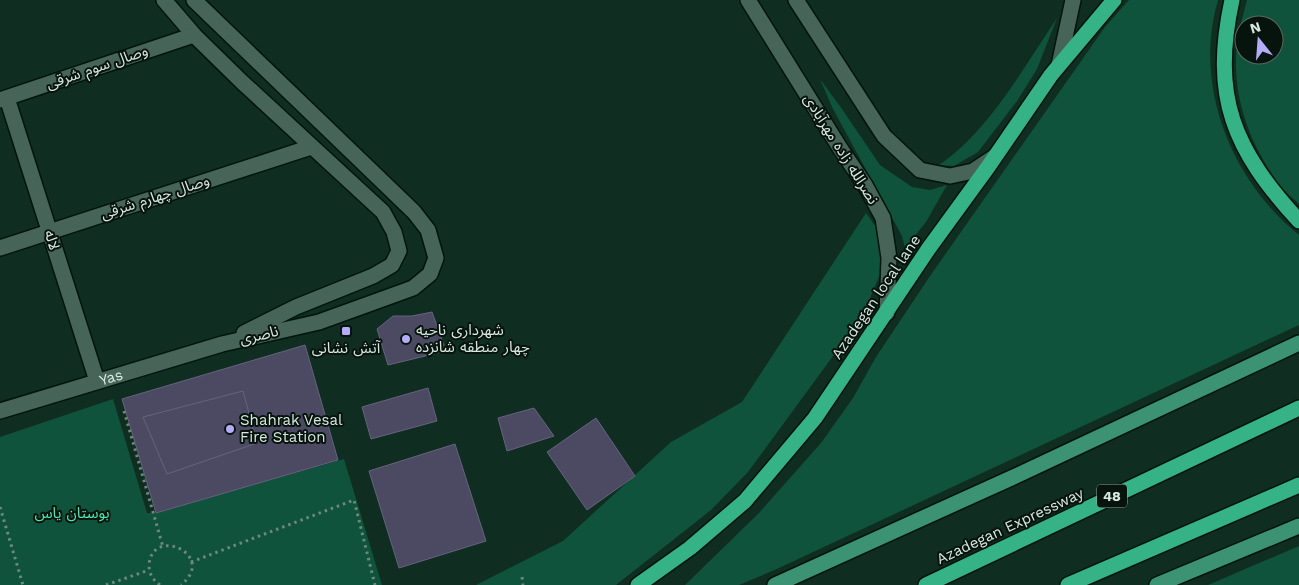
<svg xmlns="http://www.w3.org/2000/svg" width="1299" height="585" font-family="'Work Sans','Noto Sans Arabic',sans-serif">
<style>
.green{fill:#0f533c;fill-rule:evenodd}
.building{fill:#4c4a63;stroke:#65637d}
.lines{fill:none;stroke-linecap:round;stroke-linejoin:round}
.minor-casing{stroke:#00150b;stroke-width:18}
.major-casing{stroke:#00150b;stroke-width:18}
.highway-casing{stroke:#00150b;stroke-width:18}
.path{stroke:#70877e;stroke-width:3;stroke-dasharray:2.5 4;stroke-linecap:butt}
.minor{stroke:#466457;stroke-width:15}
.major{stroke:#3c9373;stroke-width:15}
.highway{stroke:#35b286;stroke-width:15}
.poi-dot{fill:#b5acf9;stroke:#07130d;stroke-width:2}
.labels{text-anchor:middle;dominant-baseline:central;stroke-width:4;stroke-linejoin:round;paint-order:stroke}
.shield{fill:#07130d;stroke:#99a8a1;stroke-width:1}
.shield-label{font-size:14px;font-weight:bold;fill:#d7e8e0}
.street-label{font-size:15px;fill:#d7e8e0;stroke:#07130d}
.poi-label{font-size:15px;fill:#d7e8e0;stroke:#07130d;text-anchor:start}
.park-label{font-size:15px;fill:#51e6b0;stroke:#07130d}
</style>
<rect width="100%" height="100%" fill="#102d22"/>
<path class="green" d="M 1129,0 L 1218,0 C 1193,86 1231,180 1299,235 L 1299,325 L 779,568 L 739,585 L 685,585 L 759,513 L 821,443 L 853,398 L 876,357 L 930,276 L 1105,27 Z
M 1247,0 L 1299,0 L 1299,204 C 1293,198 1285,192 1280,185 C 1253,150 1235,105 1236,60 C 1236,40 1242,19 1247,0 ZM 1244,25 L 1274,25 L 1274,55 L 1244,55 Z
M 1057,18 L 1037,69 L 1017,101 L 978,152 L 954,166 L 939,165 C 988,132 1024,67 1057,18 Z
M 820,79 L 842,109 L 880,165 L 912,187 L 930,190 L 947,185 L 926,222 L 905,248 L 902,236 L 832,107 Z
M 866,213 L 876,227 L 881,242 L 883,255 L 881,272 L 863,315 L 748,472 L 711,510 L 616,585 L 476,585 L 563,541 L 671,442 L 742,402 Z
M 113,399 L 147,513 L 156,513 L 344,459 L 382,585 L 0,585 L 0,437 Z
M 1299,546 L 1299,585 L 1208,585 Z"/>
<path class="building" d="M 432,312 L 446,351 L 388,365 L 377,329 L 393,316 L 412,316 Z
M 305,345 L 338,460 L 156,513 L 122,399 Z
M 428,388 L 437,421 L 371,439 L 362,407 Z
M 243,391 L 257,443 L 167,474 L 143,417 Z
M 534,408 L 554,436 L 507,451 L 498,418 Z
M 596,418 L 635,476 L 587,510 L 547,452 Z
M 455,444 L 486,541 L 399,568 L 369,471 Z"/>
<g class="lines">
<defs>
<g id="minor">
<path d="M 164,0 L 194,35 L 242,82 L 383,212 L 394,232 L 399,251 L 392,265 L 373,276 L 296,307 L 244,333"/>
<path d="M 748,0 L 840,148 L 865,185 L 883,218 L 889,258 L 887,313"/>
<path d="M 796,0 L 884,136 L 920,170 L 950,176 L 973,171 L 994,157"/>
<path d="M 1059,65 L 1073,0"/>
<path d="M 7,98 L 97,381"/>
<path d="M 0,100 L 194,35"/>
<path d="M 0,248 L 311,147"/>
<path id="s1" d="M 0,411 L 222,344 L 319,322 L 413,288 L 430,274 L 436,258 L 428,230 L 414,212 L 194,0"/>
</g>
<path id="major" d="M 775,585 L 1020,474 L 1299,343
M 1157,585 L 1299,526"/>
<path id="highway" d="M 1232,0 C 1211,97 1233,149 1299,221
M 638,585 L 690,548 L 745,501 L 815,418 L 929,248 L 988,167 L 1051,75 L 1114,0
M 926,585 L 1299,408
M 1068,585 L 1299,485"/>
</defs>
<use href="#minor" class="minor-casing"/>
<use href="#major" class="major-casing"/>
<use href="#highway" class="highway-casing"/>
<path class="path" d="M 124,411 L 163,547
M 0,507 L 23,585
M 191,562 L 354,500 L 375,585
M 522,577 L 523,585
M 106,585 L 149,570
M 160,585 C 153,580 149,574 149,565 C 152,525 218,555 181,585"/>
<use href="#minor" class="minor"/>
<use href="#major" class="major"/>
<use href="#highway" class="highway"/>
</g>
<g class="poi-dot">
<rect x="341" y="326" width="10" height="10" rx="2.5"/>
<circle cx="406" cy="339" r="5"/>
<circle cx="230" cy="429" r="5"/>
</g>
<g class="labels">
<rect class="shield" x="1097" y="484.5" width="30" height="23" rx="4"/>
<g class="shield-label">
<text x="1112" y="496">48</text>
</g>
<g class="street-label">
<text transform="translate(97 67) rotate(-19)">وصال سوم شرقی</text>
<text transform="translate(841 149) rotate(58)">نصرالله زاده مهرآبادی</text>
<text transform="translate(155 197) rotate(-18)">وصال چهارم شرقی</text>
<text transform="translate(52 240) rotate(72)">لاله</text>
<text transform="translate(876 297) rotate(-56)">Azadegan local lane</text>
<text transform="translate(259 335) rotate(-13)">ناصری</text>
<text stroke="none"><textPath href="#s1" startOffset="116">Yas</textPath></text>
<text transform="translate(1010 526) rotate(-25)">Azadegan Expressway</text>
</g>
<g class="poi-label">
<text x="416" y="330">شهرداری ناحیه<tspan x="416" dy="17">چهار منطقه شانزده</tspan></text>
<text x="346" y="348" text-anchor="middle">آتش نشانی</text>
<text x="240" y="420">Shahrak Vesal<tspan x="240" dy="17">Fire Station</tspan></text>
</g>
<g class="park-label">
<text x="72" y="513">بوستان یاس</text>
</g>
</g>
<g transform="translate(1259 40) rotate(343)"><circle r="24" fill="#07130d" stroke="#5a6861"/>
<path d="M0-4L9 19L0 12L-9 19Z" fill="#b5acf9"/>
<text y="-8" font-size="14" font-weight="bold" text-anchor="middle" fill="#d7e8e0">N</text>
</g>
</svg>
